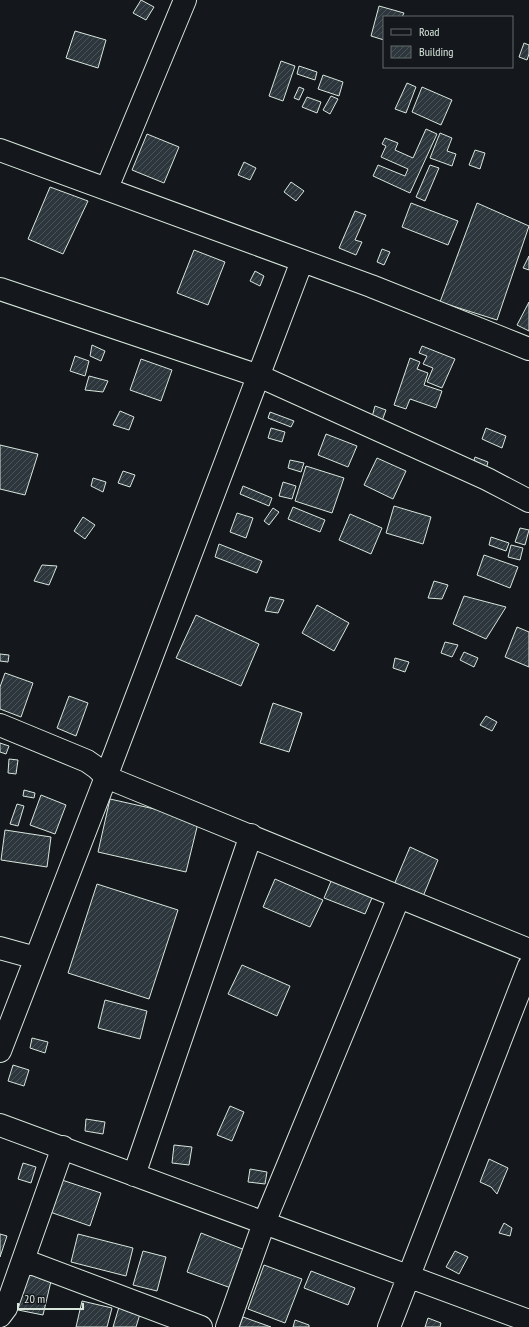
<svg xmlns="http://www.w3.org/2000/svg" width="529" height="1327" font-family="'PT Sans Narrow',sans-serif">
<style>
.building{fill:url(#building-hatch);stroke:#d8e6dc}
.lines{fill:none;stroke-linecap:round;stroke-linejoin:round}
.minor-casing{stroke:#d8e6dc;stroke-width:24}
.minor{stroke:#14181c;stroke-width:22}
</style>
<defs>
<pattern id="building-hatch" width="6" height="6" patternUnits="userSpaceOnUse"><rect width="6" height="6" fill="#2c363c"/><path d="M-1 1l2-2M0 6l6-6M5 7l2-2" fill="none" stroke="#4a5358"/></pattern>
</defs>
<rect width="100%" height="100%" fill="#14181c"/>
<path class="building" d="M 141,0 L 154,7 L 146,20 L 133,13 Z
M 379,6 L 404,13 L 402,17 L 384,17 L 384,40 L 371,36 Z
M 75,31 L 106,40 L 98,68 L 66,58 Z
M 524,43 L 529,45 L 529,54 L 527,60 L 519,57 Z
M 281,61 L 295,66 L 283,101 L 269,96 Z
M 299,66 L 317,72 L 315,80 L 297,74 Z
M 323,75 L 343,82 L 339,96 L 318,89 Z
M 407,83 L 416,87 L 406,113 L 395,109 Z
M 299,87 L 304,89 L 299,100 L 294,98 Z
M 422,87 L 452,100 L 441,125 L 412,112 Z
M 331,96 L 338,99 L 330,114 L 323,110 Z
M 307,97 L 321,102 L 317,113 L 302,107 Z
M 426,129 L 437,134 L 410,193 L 373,176 L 378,165 L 405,176 L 408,169 L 381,157 L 386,146 L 382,144 L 385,138 L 398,143 L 395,150 L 413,158 Z
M 440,133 L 452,138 L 447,151 L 456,154 L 452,166 L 430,158 Z
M 147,134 L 179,147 L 164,183 L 132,170 Z
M 475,150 L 485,153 L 480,169 L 469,165 Z
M 244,162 L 256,168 L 250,180 L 238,175 Z
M 430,165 L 439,168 L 425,201 L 416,197 Z
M 291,182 L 304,191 L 296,201 L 284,192 Z
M 50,187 L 88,201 L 63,254 L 28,239 Z
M 411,203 L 458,221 L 448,245 L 402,227 Z
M 477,203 L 529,226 L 497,320 L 440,302 Z
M 355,211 L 366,215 L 355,240 L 362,242 L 356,255 L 339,248 Z
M 382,249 L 390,252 L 384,265 L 377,262 Z
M 194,250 L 225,262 L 208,305 L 177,293 Z
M 529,256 L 529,270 L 523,268 Z
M 255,271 L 264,276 L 260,286 L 250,281 Z
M 529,302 L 529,331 L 517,325 Z
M 92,345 L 105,351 L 101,361 L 90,356 Z
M 422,346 L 455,359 L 442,388 L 427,382 L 433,368 L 423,364 L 427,356 L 419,353 Z
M 75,356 L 89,361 L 85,376 L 70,371 Z
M 410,358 L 420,362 L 417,369 L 428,373 L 424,385 L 442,391 L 436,408 L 410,399 L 406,409 L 394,405 Z
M 141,359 L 172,370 L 161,401 L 130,390 Z
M 89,376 L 108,381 L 103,392 L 85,390 Z
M 375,406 L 386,410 L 382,421 L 372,417 Z
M 120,411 L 134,417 L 129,430 L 113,425 Z
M 270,412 L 294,421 L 291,427 L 268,418 Z
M 271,428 L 285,432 L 282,442 L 268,438 Z
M 486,428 L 506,436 L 502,448 L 482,439 Z
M 326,434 L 357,446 L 348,467 L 318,455 Z
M 0,445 L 38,454 L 25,495 L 0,489 Z
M 475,457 L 488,462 L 486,469 L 473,464 Z
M 377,458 L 406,471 L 393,499 L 364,485 Z
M 290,460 L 304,463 L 301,472 L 288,468 Z
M 306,466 L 344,478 L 332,513 L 295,501 Z
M 123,471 L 135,475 L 130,487 L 118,483 Z
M 93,478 L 106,482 L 103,492 L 91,486 Z
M 283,482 L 296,486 L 292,499 L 279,496 Z
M 243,486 L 272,498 L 269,506 L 240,494 Z
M 394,506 L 431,517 L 423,544 L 386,533 Z
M 293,507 L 325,520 L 320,532 L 288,519 Z
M 273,508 L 279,512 L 269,525 L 264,521 Z
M 237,513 L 253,518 L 246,538 L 230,532 Z
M 350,514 L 382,528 L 371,554 L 339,540 Z
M 83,517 L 95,525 L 85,539 L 74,531 Z
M 520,528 L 529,530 L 525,545 L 515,542 Z
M 491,537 L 509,543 L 506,551 L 489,545 Z
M 219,544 L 262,561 L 257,573 L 215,557 Z
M 511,545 L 523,548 L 520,560 L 508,557 Z
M 484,555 L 518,567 L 510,588 L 477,575 Z
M 42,565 L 57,566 L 49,585 L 34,581 Z
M 434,581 L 448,585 L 442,599 L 428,598 Z
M 464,596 L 506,607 L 486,639 L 453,624 Z
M 270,597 L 284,600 L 278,613 L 265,611 Z
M 317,605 L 349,623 L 334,651 L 302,633 Z
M 196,615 L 259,644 L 241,686 L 176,658 Z
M 517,627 L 529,632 L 529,667 L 505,657 Z
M 445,642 L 458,645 L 452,657 L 441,653 Z
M 464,652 L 478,658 L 474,667 L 460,660 Z
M 0,654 L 9,655 L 8,662 L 0,661 Z
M 395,658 L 409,662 L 405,672 L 393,668 Z
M 5,673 L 33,683 L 21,717 L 0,709 L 0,687 Z
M 69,696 L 88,703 L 76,736 L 57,728 Z
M 273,703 L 302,713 L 289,752 L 260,743 Z
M 486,716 L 497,722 L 492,731 L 480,725 Z
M 0,743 L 9,746 L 6,754 L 0,752 Z
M 9,759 L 18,760 L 16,774 L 8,773 Z
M 24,790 L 35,793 L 34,798 L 23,796 Z
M 41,795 L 66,805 L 55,834 L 30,825 Z
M 110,799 L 199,819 L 186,872 L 98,852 Z
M 17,804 L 24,806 L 18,826 L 10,824 Z
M 5,830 L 51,837 L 47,867 L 1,860 Z
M 410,847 L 438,860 L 422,899 L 393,887 Z
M 334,874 L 375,891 L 365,914 L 324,898 Z
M 275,879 L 323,900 L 310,927 L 263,907 Z
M 97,884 L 178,910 L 149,999 L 68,973 Z
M 242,965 L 290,986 L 277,1016 L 228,994 Z
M 105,1000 L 147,1011 L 140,1039 L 98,1028 Z
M 32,1038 L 48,1042 L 45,1053 L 30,1048 Z
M 13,1065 L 29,1070 L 24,1086 L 8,1081 Z
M 230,1106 L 244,1112 L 232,1141 L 217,1135 Z
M 86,1119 L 105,1122 L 103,1134 L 85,1131 Z
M 174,1145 L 192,1147 L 189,1165 L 172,1163 Z
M 489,1159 L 508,1168 L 497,1194 L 491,1187 L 480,1182 Z
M 23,1163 L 36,1167 L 31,1183 L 18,1179 Z
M 250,1169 L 267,1172 L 265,1184 L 248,1182 Z
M 62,1180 L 101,1193 L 90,1226 L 50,1212 Z
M 504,1223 L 512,1228 L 510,1236 L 499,1233 Z
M 201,1233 L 245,1250 L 231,1288 L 187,1272 Z
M 0,1234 L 7,1236 L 0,1257 Z
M 78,1234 L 133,1248 L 126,1276 L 71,1262 Z
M 143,1251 L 166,1257 L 157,1291 L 133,1285 Z
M 455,1251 L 468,1257 L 459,1274 L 446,1267 Z
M 264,1265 L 302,1279 L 285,1323 L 248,1309 Z
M 22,1270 L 52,1277 L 43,1315 L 13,1309 Z
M 311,1271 L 355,1288 L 348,1305 L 304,1288 Z
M 82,1301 L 112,1308 L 107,1327 L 76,1327 Z
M 119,1307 L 140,1314 L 136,1327 L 113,1327 Z
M 243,1317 L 271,1327 L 239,1327 Z
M 428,1318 L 441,1323 L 440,1327 L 425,1327 Z
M 295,1320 L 309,1325 L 309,1327 L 293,1327 Z"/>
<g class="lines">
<defs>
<path id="minor" d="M 0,150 L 371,286 L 529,349
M 107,188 L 185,0
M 302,261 L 106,777 L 529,950
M 0,289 L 259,376 L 487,479 L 529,501
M 0,725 L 87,761 L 97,768 L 106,777 L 0,1051
M 0,948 L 36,958
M 0,1125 L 529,1321
M 134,1175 L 251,835
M 23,1260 L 201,1327
M 0,1316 L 6,1308 L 63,1147
M 227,1327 L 264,1223 L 399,897
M 389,1327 L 529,966"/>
</defs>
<use href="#minor" class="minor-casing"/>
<use href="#minor" class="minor"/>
</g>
<rect x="383" y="16" width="130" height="52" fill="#14181c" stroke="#626a69"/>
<rect x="391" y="29" width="20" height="6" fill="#14181c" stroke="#626a69"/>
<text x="419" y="36" font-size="12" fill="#d8e6dc">Road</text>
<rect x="391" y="46" width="20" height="12" fill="url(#building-hatch)" stroke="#626a69"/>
<text x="419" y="56" font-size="12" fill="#d8e6dc">Building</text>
<path d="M18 1303v6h65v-6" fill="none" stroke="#d8e6dc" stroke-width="2"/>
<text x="24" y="1303" font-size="12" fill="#d8e6dc" stroke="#14181c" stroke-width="3" paint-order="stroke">20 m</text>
</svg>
